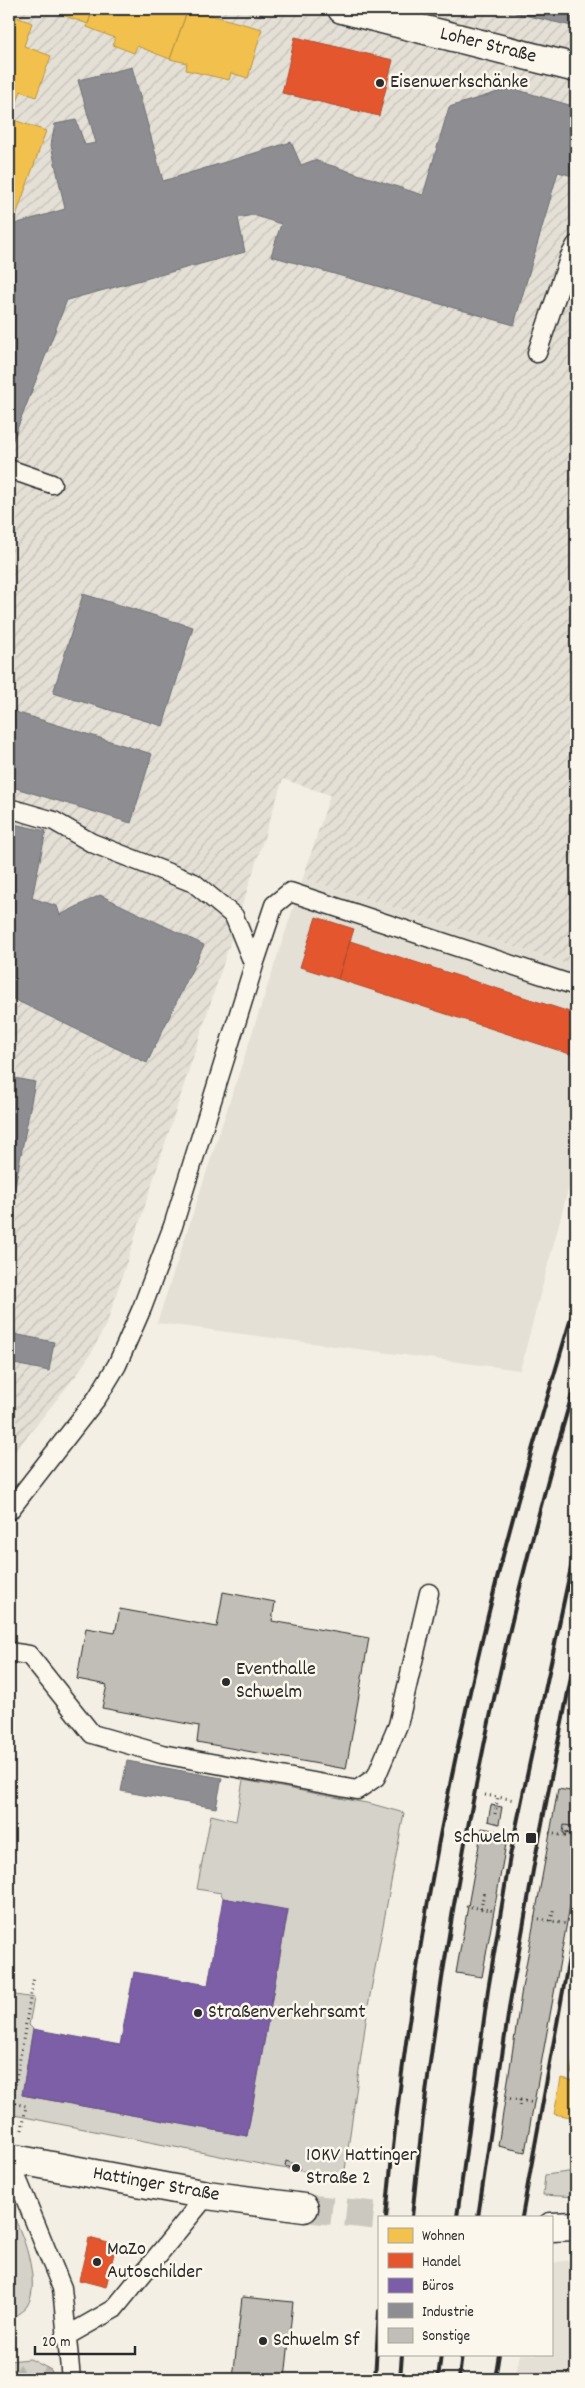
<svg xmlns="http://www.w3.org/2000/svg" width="585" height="2388" font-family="Dekko,sans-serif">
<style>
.built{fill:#e4e0d6}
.industrial{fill:url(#industrial-furrows)}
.grass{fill:#d5d2c9;stroke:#807e7a}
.forest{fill:url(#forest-firs);stroke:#807e7a}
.homes{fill:#f2c14e;stroke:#b69444}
.shops{fill:#e4572e;stroke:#ac4a2d}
.offices{fill:#7b5ea7;stroke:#634f82}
.industry{fill:#8d8d92;stroke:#707073}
.building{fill:#c0beb6;stroke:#2b2b2b}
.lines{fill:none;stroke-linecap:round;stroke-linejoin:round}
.primary-tunnel{stroke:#cbc8bf;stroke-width:28;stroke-dasharray:28 14;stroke-linecap:butt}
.service-casing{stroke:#2b2b2b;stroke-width:21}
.minor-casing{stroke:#2b2b2b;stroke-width:31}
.primary-casing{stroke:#2b2b2b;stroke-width:31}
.path{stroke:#2b2b2b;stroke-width:3;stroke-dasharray:1 4;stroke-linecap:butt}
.service{stroke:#fbf7ec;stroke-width:18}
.minor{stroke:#fbf7ec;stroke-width:28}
.primary{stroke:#fbf7ec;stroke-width:28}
.rail{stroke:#2b2b2b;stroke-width:4}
.poi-dot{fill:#2b2b2b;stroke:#fbf7ec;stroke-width:2}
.labels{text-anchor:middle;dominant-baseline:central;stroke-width:5;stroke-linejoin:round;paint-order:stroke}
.street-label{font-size:20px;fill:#2b2b2b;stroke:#fbf7ec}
.poi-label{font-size:20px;fill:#2b2b2b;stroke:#fbf7ec;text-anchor:start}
</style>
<defs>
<pattern id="industrial-furrows" width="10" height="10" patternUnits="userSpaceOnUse" patternTransform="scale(1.25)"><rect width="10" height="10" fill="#e4e0d6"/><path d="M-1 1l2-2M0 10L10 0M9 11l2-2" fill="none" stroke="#c4c0b8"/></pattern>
<pattern id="forest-firs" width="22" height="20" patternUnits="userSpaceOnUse" patternTransform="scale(1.25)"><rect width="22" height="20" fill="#d5d2c9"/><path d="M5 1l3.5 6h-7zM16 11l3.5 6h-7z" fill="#b7b4ad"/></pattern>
</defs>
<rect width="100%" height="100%" fill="#f3efe4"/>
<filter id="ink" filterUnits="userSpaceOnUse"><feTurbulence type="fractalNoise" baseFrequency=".02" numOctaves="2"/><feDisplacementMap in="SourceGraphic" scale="10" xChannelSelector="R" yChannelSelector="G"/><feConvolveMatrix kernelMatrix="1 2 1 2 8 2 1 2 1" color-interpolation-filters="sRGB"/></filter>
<g filter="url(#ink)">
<path class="built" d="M 303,878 L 576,967 L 576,1160 L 520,1370 L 157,1323 Z
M 576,2259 L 576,2379 L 515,2379 L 520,2354 L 551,2354 L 551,2263 Z"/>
<path class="industrial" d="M 9,9 L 576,9 L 576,967 L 303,878 L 330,795 L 283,779 L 108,1320 L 92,1352 L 74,1378 L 9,1459 Z"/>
<path class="grass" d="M 243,1780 L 372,1804 L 404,1813 L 368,2006 L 344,2177 L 275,2167 L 9,2114 L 9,1994 L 34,1998 L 29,2025 L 33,2029 L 22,2095 L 247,2136 L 288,1911 L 223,1898 L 221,1893 L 197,1889 L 211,1815 L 236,1821 Z
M 576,2171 L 576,2197 L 543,2195 L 545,2175 Z
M 9,2209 C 22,2229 42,2283 27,2306 C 24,2311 14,2316 9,2320 Z"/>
<path class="forest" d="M 30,2359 L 51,2370 L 54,2379 L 9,2379 L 9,2361 Z"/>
<path class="homes" d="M 45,9 L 93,9 L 88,24 Z
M 93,9 L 188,9 L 170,59 L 137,46 L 134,53 L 113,45 L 115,38 L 87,27 Z
M 188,9 L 262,29 L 248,78 L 231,73 L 229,80 L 186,70 L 187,63 L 170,59 Z
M 9,14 L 32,23 L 24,46 L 51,56 L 36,97 L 21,91 L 11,119 L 46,131 L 13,224 L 9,223 Z
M 575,2049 L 576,2049 L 576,2074 L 571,2073 Z
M 561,2078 L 576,2081 L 576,2118 L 554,2114 Z"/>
<path class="shops" d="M 295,37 L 393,60 L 379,116 L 282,93 Z
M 316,917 L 354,929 L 338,979 L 300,967 Z
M 350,941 L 576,1014 L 576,1056 L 338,979 Z
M 89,2238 L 116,2245 L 106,2287 L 79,2280 Z"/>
<path class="offices" d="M 223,1898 L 288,1910 L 247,2136 L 22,2095 L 33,2029 L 120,2045 L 134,1972 L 208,1985 Z"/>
<path class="industry" d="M 498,9 L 576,9 L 576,27 Z
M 132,67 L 163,181 L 291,142 L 301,165 L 314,160 L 423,195 L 449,107 L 511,88 L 576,107 L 576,177 L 558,172 L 514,325 L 271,256 L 281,224 L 253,215 L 238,218 L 245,252 L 67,300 L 9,450 L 9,230 L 11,225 L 65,209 L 51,145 L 55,124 L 76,120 L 85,145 L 96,143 L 78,80 Z
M 83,594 L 193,627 L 163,726 L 53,693 Z
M 9,710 L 152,754 L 131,823 L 9,786 Z
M 9,823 L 46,831 L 32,898 L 57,906 L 60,915 L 100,895 L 204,945 L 147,1063 L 9,997 Z
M 9,1077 L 35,1082 L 9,1217 Z
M 9,1333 L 54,1342 L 49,1371 L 9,1363 Z
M 127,1761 L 222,1778 L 216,1808 L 121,1791 Z"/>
<path class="building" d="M 223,1592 L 275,1602 L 272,1621 L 369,1638 L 346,1769 L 197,1742 L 199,1726 L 102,1708 L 107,1685 L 77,1679 L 86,1628 L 115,1633 L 120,1609 L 217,1627 Z
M 558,1789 L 576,1792 L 576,1873 L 525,2152 L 498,2146 L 523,1982 Z
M 491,1805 L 502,1807 L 499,1824 L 488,1821 Z
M 564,1825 L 572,1826 L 571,1834 L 563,1833 Z
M 482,1828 L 508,1833 L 482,1977 L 456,1973 Z
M 286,2161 L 300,2166 L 299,2171 L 285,2166 Z
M 242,2297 L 293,2302 L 285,2379 L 233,2379 Z"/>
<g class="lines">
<path class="primary-tunnel" d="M 304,2208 L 389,2217"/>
<defs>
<path id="service" d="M 537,353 L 570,256 L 576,245
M 9,469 L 52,484
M 9,808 L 54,821 L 92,843 L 194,883 L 234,916 L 254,965 L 173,1226 L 142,1308 L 117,1365 L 97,1398 L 9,1511
M 254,965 L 274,905 L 290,892 L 576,986
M 9,1652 L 29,1655 L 92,1734 L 162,1754 L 357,1790 L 376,1777 L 398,1725 L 429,1593
M 9,2159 L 62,2288 L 71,2379
M 65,2337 L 114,2309 L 207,2195"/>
<path id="minor" d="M 342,9 L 576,68"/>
<path id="primary" d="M 9,2158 L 207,2195 L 304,2208
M 551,2227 L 576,2226"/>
</defs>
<use href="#service" class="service-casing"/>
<use href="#minor" class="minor-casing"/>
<use href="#primary" class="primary-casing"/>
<path class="path" d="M 485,1795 L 498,1797
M 495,1814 L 498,1797 L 515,1800
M 549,1833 L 565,1836 L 568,1829
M 565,1836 L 576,1838
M 466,1906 L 495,1911
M 481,1909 L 484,1892
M 534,1918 L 567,1924
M 551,1921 L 554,1907
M 505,2098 L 520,2100 L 519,2109
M 520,2100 L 534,2103
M 22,2130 L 26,2106 L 17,2104 L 13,2099 L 34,1976"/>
<use href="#service" class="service"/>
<use href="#minor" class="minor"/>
<use href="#primary" class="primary"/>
<path class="rail" d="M 386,2217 C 405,2008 442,1799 493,1595 C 517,1497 547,1399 576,1301
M 412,2217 C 440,1934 495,1653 576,1381
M 457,2217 L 488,1990 L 510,1856 L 576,1544
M 478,2217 L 510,2002 L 535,1859 L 576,1652
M 522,2217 L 576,1919
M 375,2379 L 379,2311
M 400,2379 L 402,2354
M 438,2379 L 441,2354
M 459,2379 L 462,2354
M 495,2379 L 499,2354"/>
</g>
</g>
<g class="poi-dot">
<circle cx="380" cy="83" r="5"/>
<circle cx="226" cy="1682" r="5"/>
<rect x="525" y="1832" width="12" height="12" rx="2.5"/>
<circle cx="198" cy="2013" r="5"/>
<circle cx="296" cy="2168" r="5"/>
<circle cx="97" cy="2262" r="5"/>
<circle cx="263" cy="2341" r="5"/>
</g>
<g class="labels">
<g class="street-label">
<text transform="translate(488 46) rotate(14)">Loher Straße</text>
<text transform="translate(156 2185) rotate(10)">Hattinger Straße</text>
</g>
<g class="poi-label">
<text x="390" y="83">Eisenwerkschänke</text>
<text x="236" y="1670">Eventhalle<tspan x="236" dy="23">Schwelm</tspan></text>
<text x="520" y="1838" text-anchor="end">Schwelm</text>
<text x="208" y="2013">Straßenverkehrsamt</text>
<text x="306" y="2156">10KV Hattinger<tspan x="306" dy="23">Straße 2</tspan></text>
<text x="107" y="2250">MaZo<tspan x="107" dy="23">Autoschilder</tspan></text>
<text x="273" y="2341">Schwelm Sf</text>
</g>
</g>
<rect width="585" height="2388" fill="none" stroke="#fbf7ec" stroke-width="30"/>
<rect x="15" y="15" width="555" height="2358" fill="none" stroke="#2b2b2b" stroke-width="2" filter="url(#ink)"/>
<rect x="378" y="2216" width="175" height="140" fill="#fbf7ec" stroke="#a8a59f"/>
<rect x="388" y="2228" width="25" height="15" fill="#f2c14e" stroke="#a8a59f"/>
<text x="422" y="2240" font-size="15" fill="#2b2b2b">Wohnen</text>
<rect x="388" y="2253" width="25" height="15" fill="#e4572e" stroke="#a8a59f"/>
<text x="422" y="2266" font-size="15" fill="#2b2b2b">Handel</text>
<rect x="388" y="2278" width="25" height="15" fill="#7b5ea7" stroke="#a8a59f"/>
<text x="422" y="2290" font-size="15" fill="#2b2b2b">Büros</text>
<rect x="388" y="2303" width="25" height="15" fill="#8d8d92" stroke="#a8a59f"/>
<text x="422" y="2316" font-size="15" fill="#2b2b2b">Industrie</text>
<rect x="388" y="2328" width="25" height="15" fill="#c0beb6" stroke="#a8a59f"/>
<text x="422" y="2340" font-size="15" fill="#2b2b2b">Sonstige</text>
<path d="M35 2346v8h100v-8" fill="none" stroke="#2b2b2b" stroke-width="2.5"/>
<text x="42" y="2346" font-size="15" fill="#2b2b2b" stroke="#fbf7ec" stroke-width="4" paint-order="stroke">20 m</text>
</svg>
